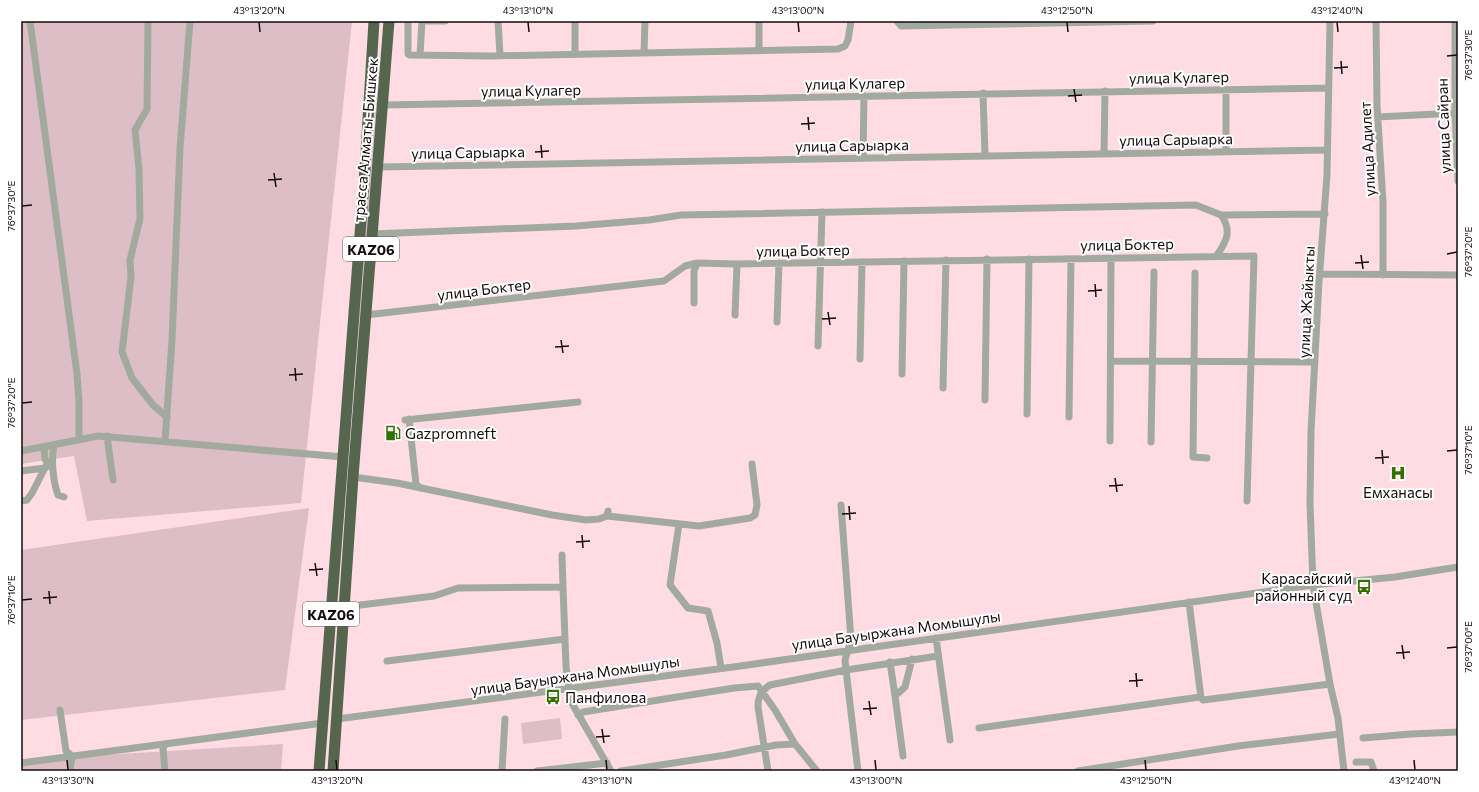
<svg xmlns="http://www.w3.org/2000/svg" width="1479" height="792" font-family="Commissioner,sans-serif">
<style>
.green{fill:#debec6}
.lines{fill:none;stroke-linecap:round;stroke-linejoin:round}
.minor{stroke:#a2aa9f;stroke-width:7}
.highway{stroke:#56664e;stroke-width:11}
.ticks{fill:none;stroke:#150a0d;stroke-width:1.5}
.labels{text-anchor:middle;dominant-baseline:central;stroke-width:4;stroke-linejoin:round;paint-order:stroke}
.shield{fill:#fff;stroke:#5b5456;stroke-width:1}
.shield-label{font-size:14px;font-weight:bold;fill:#150a0d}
.street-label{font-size:15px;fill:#150a0d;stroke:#fff}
.poi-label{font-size:15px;fill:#150a0d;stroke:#fff;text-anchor:start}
.neatline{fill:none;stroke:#150a0d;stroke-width:1.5}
.ticks-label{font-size:10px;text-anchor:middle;fill:#150a0d}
</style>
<rect width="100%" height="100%" fill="#ffdce4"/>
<path class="green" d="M 21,21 L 352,21 L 301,503 L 87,521 L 74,456 L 21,464 Z
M 376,61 L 380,62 L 357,359 L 353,356 Z
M 309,508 L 285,690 L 21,720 L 21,550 Z
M 560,718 L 562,739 L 523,744 L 521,723 Z
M 283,744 L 281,771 L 21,771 L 21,766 L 69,757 Z"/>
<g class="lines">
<path class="minor" d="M 30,21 L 77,374 L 79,402 L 79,439
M 148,21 L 147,109 L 135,130 L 139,169 L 140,219 L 130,260 L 131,277 L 122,352 L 132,378 L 153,405 L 167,417
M 408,21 L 408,54 L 410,55 L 490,56 L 838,49 L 845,46 L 848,40 L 851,21
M 422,21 L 445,21
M 498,21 L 500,55
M 897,21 L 901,26 L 1153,21
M 1330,21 L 1327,175 L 1319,282 L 1311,432 L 1310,503 L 1313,585 L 1330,684
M 1376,21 L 1377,105 L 1383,202 L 1383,275
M 1455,21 L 1455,113 L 1458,181
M 759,50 L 759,21
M 644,53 L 645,21
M 575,54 L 575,21
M 420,55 L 422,21
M 1226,90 L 1226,152
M 983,93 L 985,155
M 383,105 L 1328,88
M 1378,117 L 1455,113
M 1104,154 L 1105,91
M 863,158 L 864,96
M 378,167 L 1327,150
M 372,234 L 576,226 L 649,220 L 681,215 L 1196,205 L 1221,215 L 1325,214
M 1217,255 C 1227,241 1232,230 1221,215
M 1195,273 L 1193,457 L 1207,458
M 1320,274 L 1458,275
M 694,303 L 694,271 L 697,263
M 366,315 L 664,281 L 685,266 L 697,263 L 737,264 L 1254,256 L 1247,501
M 735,315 L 737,264
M 777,322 L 779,263
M 818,346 L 822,212
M 860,359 L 862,262
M 1111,361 L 1315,362
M 902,374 L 904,261
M 943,388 L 946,260
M 985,400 L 987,259
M 1027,414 L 1029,259
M 1069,417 L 1071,259
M 409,419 L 416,484 L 420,488
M 405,420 L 578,402
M 107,436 L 113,480
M 165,441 L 172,340 L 180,148 L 190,21
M 1110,441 L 1111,258
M 1151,442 L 1154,272
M 54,445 C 51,460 53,481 58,495 L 64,497
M 44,447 L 45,459 L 49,466
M 21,451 L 98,436 L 343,457
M 21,471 L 45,468
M 353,477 L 397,483 L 552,515 L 586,520 L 599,519 L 607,516 L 608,511
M 21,501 L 27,500 L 32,493 L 47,464
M 841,505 L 851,640 L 845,660 L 846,670 L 938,656
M 607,516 L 699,526 L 750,518 L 755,515 L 757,505 L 752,464
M 679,524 L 670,585 L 688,608 L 708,611 L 717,643 L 721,668
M 562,555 L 563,587
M 1189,602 L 1201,698 L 1203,700 L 1330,684 L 1338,718 L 1344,771
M 344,607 L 434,596 L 458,588 L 563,587 L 566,666 L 570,700 L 611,771
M 936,638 L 950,740
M 387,661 L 565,639
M 890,662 L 895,696
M 60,710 L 66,751 L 72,756
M 578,715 L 583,712 L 734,688 L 758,686 L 775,710 L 795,744 L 817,771
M 337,719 L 733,667 L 1313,585 L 1395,577 L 1458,567
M 979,728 L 1200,697
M 1363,738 L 1411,734 L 1458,732
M 903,756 L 895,696 L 905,687 L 912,659
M 1356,762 L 1371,762 L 1374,771
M 21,763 L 323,723
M 70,771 L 72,756
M 165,771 L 163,749 L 165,744
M 502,771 L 505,719
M 537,771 L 607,763
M 621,771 L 726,755 L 776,745 L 795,744
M 768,771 L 758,707 C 758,696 761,691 770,685 L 846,670 L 858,771
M 1078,771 L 1238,746 L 1339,734"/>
<path class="highway" d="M 319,771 L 365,169 L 374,21
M 333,771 L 353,477 L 389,21"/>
</g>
<path class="ticks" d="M 259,22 L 260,32M 528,22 L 529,32M 798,22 L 799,32M 1067,22 L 1068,32M 1337,22 L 1338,32M 1447,56 L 1457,55M 1341,61 L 1342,74M 1334,68 L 1348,67M 1074,89 L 1076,102M 1068,96 L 1082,95M 808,117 L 809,130M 801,124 L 815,123M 541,145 L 542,158M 535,152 L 549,151M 274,173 L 276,187M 268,180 L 282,179M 22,206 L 32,205M 1447,254 L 1457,252M 1361,255 L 1363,269M 1355,263 L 1369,262M 1095,284 L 1096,297M 1088,291 L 1102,290M 828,312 L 830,325M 822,319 L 836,318M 561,340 L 563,353M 555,347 L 569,346M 295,368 L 296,381M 289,375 L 303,374M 22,403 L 32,402M 1382,450 L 1383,464M 1447,451 L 1457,450M 1375,458 L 1389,457M 1115,478 L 1117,492M 1109,486 L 1123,485M 849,506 L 850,520M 842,514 L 856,513M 582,535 L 583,548M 576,542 L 590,541M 315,563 L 317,576M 309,570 L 323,569M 49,591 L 50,604M 43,598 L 57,597M 22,600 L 32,599M 1402,645 L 1404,659M 1447,648 L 1457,647M 1396,653 L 1410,652M 1136,673 L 1137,687M 1129,681 L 1143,680M 869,701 L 871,715M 863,709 L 877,708M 602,729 L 604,743M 596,737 L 610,736M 67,760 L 68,770M 336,760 L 337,770M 606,760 L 607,770M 875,760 L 876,770M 1145,760 L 1146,770M 1414,760 L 1415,770"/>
<defs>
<symbol id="fuel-bare" viewBox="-9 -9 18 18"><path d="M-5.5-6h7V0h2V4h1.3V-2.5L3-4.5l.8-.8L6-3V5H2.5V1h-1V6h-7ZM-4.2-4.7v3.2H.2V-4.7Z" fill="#347001" stroke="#fff" stroke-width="2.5" paint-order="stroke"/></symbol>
<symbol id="hospital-bare" viewBox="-9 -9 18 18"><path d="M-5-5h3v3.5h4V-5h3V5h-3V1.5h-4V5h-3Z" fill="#347001" stroke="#fff" stroke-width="2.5" paint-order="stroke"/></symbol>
<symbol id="bus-bare" viewBox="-9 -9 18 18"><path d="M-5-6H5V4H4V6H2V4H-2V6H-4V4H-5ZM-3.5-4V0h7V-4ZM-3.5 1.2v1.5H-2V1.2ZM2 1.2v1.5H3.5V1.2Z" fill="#347001" stroke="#fff" stroke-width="2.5" paint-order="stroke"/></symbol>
</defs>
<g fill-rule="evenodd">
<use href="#fuel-bare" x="382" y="422" width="22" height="22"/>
<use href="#hospital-bare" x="1387" y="462" width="22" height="22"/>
<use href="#bus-bare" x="1353" y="576" width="22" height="22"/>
<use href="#bus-bare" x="542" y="686" width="22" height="22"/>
</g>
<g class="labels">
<g class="shield">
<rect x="343" y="237" width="56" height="24" rx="3"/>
<rect x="303" y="602" width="56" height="24" rx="3"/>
</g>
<g class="shield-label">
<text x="371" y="249">KАZ06</text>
<text x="331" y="614">KАZ06</text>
</g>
<g class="street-label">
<text transform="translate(1179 77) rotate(-1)">улица Кулагер</text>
<text transform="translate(855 83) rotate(-1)">улица Кулагер</text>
<text transform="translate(531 90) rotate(-1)">улица Кулагер</text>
<text transform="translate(1443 126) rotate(-92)">улица Сайран</text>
<text transform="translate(1176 139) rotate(-1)">улица Сарыарка</text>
<text transform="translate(365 140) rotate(-85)">трасса Алматы-Бишкек</text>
<text transform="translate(852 145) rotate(-1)">улица Сарыарка</text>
<text transform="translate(1367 149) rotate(-93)">улица Адилет</text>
<text transform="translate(468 152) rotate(-1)">улица Сарыарка</text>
<text transform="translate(1127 244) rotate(-1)">улица Боктер</text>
<text transform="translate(803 250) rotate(-1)">улица Боктер</text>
<text transform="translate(484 289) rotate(-7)">улица Боктер</text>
<text transform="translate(1306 302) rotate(-87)">улица Жайыкты</text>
<text transform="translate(896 630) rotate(-8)">улица Бауыржана Момышулы</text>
<text transform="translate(575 675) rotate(-8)">улица Бауыржана Момышулы</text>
</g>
<g class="poi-label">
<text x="405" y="433">Gazpromneft</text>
<text x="1398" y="492" text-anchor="middle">Емханасы</text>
<text x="1352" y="578" text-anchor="end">Карасайский<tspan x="1352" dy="17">районный суд</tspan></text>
<text x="565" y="697">Панфилова</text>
</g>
</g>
<rect width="1479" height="792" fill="none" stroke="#ffffff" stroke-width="44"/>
<rect x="22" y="22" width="1435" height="748" class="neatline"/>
<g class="ticks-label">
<text x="259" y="14">43°13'20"N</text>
<text x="528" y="14">43°13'10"N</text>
<text x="798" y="14">43°13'00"N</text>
<text x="1067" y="14">43°12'50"N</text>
<text x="1337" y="14">43°12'40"N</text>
<text transform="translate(1468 55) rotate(-90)" y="4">76°37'30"E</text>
<text transform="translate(11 206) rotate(-90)" y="4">76°37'30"E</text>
<text transform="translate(1468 252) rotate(-90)" y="4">76°37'20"E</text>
<text transform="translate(11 403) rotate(-90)" y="4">76°37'20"E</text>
<text transform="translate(1468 450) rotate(-90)" y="4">76°37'10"E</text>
<text transform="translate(11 600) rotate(-90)" y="4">76°37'10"E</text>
<text transform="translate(1468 647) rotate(-90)" y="4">76°37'00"E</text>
<text x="68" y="784">43°13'30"N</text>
<text x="337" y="784">43°13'20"N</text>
<text x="607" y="784">43°13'10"N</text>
<text x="876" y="784">43°13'00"N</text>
<text x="1146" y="784">43°12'50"N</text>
<text x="1415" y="784">43°12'40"N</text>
</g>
</svg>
